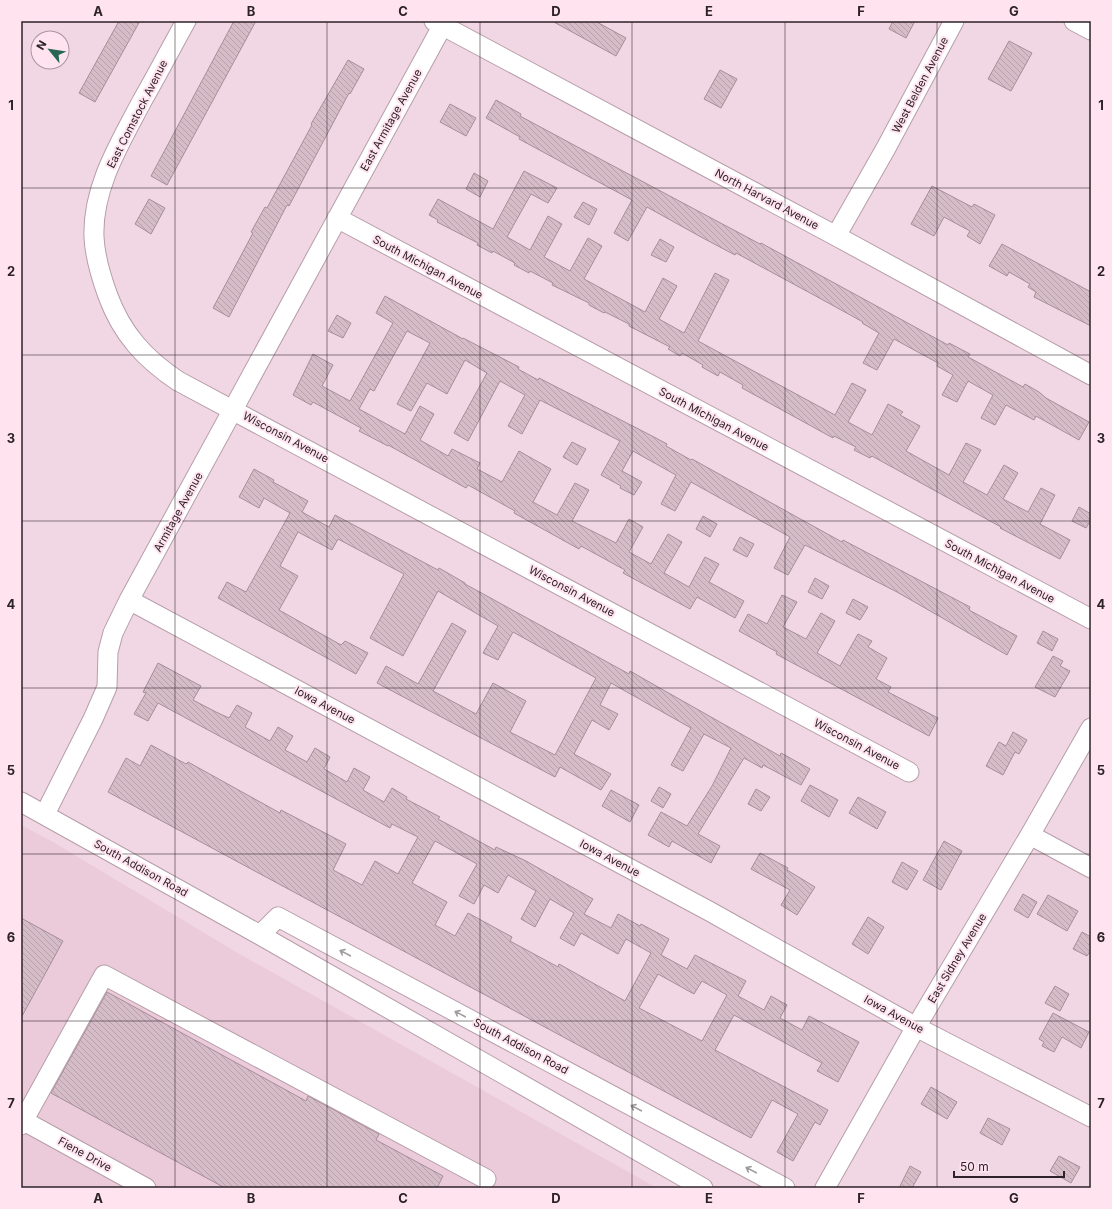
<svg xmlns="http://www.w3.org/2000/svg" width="1112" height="1209" font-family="Inter,sans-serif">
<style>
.built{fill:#ebcad9}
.building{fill:url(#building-back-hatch);stroke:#a68e99;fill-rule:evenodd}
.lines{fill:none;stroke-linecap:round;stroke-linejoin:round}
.minor-casing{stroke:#b69ea9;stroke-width:21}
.minor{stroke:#fff;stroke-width:19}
.oneway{stroke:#a09c9e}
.grid{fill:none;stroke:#2c2227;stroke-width:1;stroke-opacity:0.55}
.labels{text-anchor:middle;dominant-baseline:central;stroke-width:4;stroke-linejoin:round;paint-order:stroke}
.street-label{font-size:11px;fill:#2c2227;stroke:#ffe4f0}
.neatline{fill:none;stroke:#2c2227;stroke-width:1.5}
.grid-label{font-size:13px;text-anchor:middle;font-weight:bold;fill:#2c2227}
</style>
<defs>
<pattern id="building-back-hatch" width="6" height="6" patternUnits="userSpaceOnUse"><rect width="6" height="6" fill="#d5bcc7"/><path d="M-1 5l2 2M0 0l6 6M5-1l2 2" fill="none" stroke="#b7a1ab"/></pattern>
</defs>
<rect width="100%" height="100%" fill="#f1d7e3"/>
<path class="built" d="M 21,825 L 53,842 L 236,952 L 657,1188 L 21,1188 Z"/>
<path class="building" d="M 119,21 L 140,21 L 95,102 L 79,93 Z
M 234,21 L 256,21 L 167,185 L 151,176 Z
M 552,21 L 595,21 L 626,38 L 616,56 Z
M 893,21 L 915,21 L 906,38 L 889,29 Z
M 1009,41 L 1032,53 L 1011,91 L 988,79 Z
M 348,60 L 364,69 L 350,94 L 349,93 L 289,206 L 287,205 L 229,317 L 213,308 L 253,233 L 251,232 L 265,207 L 267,208 L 312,125 L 311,124 Z
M 720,70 L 737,79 L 721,108 L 704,99 Z
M 496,100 L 521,114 L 520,116 L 572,144 L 760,244 L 761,243 L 948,345 L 949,343 L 970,354 L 968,357 L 1023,387 L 1025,384 L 1039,392 L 1046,398 L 1089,422 L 1079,440 L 1036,416 L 1034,420 L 1006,405 L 995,425 L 981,418 L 993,395 L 968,381 L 957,402 L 942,395 L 953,375 L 937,366 L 938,363 L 894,339 L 877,370 L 863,363 L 879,333 L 862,323 L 863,322 L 812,294 L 736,253 L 735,255 L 701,237 L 647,207 L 628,241 L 614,233 L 632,200 L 519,139 L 520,137 L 486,118 Z
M 450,104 L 476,118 L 466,136 L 440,122 Z
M 524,171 L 557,188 L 548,203 L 531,194 L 507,237 L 530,250 L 548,216 L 562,224 L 544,257 L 570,271 L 588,238 L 602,246 L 584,279 L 645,312 L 663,278 L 677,286 L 659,319 L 684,333 L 715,273 L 729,280 L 698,341 L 835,415 L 852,383 L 866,390 L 848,422 L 872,435 L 888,404 L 903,412 L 900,415 L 920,426 L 906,451 L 949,475 L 966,443 L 981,450 L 963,482 L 987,495 L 1004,465 L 1018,473 L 1003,499 L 1028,512 L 1041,488 L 1055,495 L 1040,524 L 1070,540 L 1060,559 L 1000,528 L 1001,527 L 872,456 L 870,458 L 854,450 L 856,447 L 834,436 L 833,438 L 742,388 L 743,385 L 720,372 L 718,376 L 702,367 L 703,365 L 682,353 L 680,356 L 668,349 L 670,347 L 629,326 L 629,324 L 605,312 L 604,313 L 589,305 L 589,303 L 552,285 L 553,283 L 530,271 L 529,273 L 514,265 L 515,263 L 493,251 L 492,253 L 477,245 L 478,243 L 437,222 L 438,220 L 429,215 L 438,199 L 493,229 Z
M 474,173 L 488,181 L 480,197 L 466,189 Z
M 932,186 L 972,207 L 974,204 L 995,215 L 980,244 L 967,236 L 970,231 L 944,217 L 934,236 L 911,224 Z
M 149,199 L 165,208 L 151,234 L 135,224 Z
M 583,202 L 597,209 L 589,225 L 574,217 Z
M 660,239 L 674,247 L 666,262 L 651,255 Z
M 1002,244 L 1091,292 L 1091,326 L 1034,297 L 1036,292 L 1028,287 L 1030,284 L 1009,272 L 1007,276 L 989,266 Z
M 385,296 L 463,339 L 463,338 L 519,367 L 518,369 L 538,380 L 539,378 L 654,437 L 667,444 L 666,446 L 691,460 L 692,459 L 842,542 L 843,540 L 881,560 L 970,607 L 969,610 L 1017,636 L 1007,655 L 897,592 L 805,545 L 788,575 L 774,568 L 790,537 L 691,482 L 675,511 L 661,504 L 676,475 L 633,451 L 622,471 L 642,482 L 634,495 L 620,488 L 621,486 L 601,475 L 620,441 L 540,400 L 522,434 L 508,426 L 525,395 L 500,381 L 468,441 L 454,433 L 487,373 L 465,360 L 447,394 L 427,383 L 411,411 L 397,404 L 430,343 L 407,331 L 374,391 L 370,389 L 359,409 L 405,434 L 420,406 L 434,414 L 420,440 L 448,456 L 452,449 L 480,463 L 477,469 L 502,482 L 519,451 L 533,459 L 551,469 L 533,502 L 557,515 L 575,483 L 589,490 L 572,521 L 616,543 L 629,519 L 643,527 L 629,552 L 651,564 L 668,534 L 682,542 L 664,573 L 689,587 L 705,557 L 719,564 L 709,582 L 744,601 L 735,618 L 697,597 L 690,609 L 623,573 L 625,570 L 581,546 L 579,549 L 514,513 L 515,511 L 468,485 L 466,488 L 388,445 L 388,446 L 359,431 L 361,428 L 313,402 L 311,405 L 293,395 L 313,354 L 333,365 L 322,386 L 350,401 L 393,323 L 376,313 Z
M 337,315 L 351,323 L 343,338 L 328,331 Z
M 572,442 L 586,449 L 577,465 L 563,457 Z
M 254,469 L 274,480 L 273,482 L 308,501 L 302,512 L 329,527 L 335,515 L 438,570 L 439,568 L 465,583 L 465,584 L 629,674 L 630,671 L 658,687 L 780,756 L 781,753 L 810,769 L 801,785 L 763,765 L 762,768 L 744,758 L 698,834 L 720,846 L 711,863 L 672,841 L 669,847 L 648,835 L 661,812 L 687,826 L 712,786 L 731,748 L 704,734 L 683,771 L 671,765 L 691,728 L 611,683 L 600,705 L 618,714 L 609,730 L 592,720 L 574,754 L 611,774 L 601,790 L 560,767 L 555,777 L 377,683 L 386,666 L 418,684 L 452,623 L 466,631 L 433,691 L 476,714 L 493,683 L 526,701 L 510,732 L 555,755 L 596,678 L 513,632 L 498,660 L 483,653 L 498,626 L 438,591 L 403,656 L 370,638 L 404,574 L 338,539 L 332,550 L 298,532 L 280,566 L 298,576 L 279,610 L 341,645 L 345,641 L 368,653 L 356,674 L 218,598 L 227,582 L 246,592 L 290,513 L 264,498 L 259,508 L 239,497 Z
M 1079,507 L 1091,514 L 1091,520 L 1086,528 L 1072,521 Z
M 703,516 L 717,524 L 710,537 L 696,529 Z
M 740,537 L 754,544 L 747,557 L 733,550 Z
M 815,578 L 829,586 L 822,599 L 808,592 Z
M 782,595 L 797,602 L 783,627 L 806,639 L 821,613 L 835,621 L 817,653 L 840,666 L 858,634 L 872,641 L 868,647 L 887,658 L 876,679 L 891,687 L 888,692 L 938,718 L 929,736 L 776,654 L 777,652 L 739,631 L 748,614 L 767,624 Z
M 853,599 L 868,607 L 860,620 L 846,613 Z
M 1043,631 L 1058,639 L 1052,651 L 1037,643 Z
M 1053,656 L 1063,661 L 1060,666 L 1070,671 L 1055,697 L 1035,687 Z
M 158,663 L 201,686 L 193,700 L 216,712 L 229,718 L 237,705 L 252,713 L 245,727 L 270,741 L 278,727 L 293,736 L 285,750 L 307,762 L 315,748 L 330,757 L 324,769 L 347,782 L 354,768 L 370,777 L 363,790 L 384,802 L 392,788 L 407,797 L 406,799 L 440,817 L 438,819 L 495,850 L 496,847 L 526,861 L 593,899 L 584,914 L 611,928 L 618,914 L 640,926 L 641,924 L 669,939 L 661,955 L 687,969 L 695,955 L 746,981 L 738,996 L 764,1010 L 771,996 L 787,1005 L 780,1018 L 802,1030 L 809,1016 L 859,1042 L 838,1082 L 817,1071 L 822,1063 L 734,1015 L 715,1050 L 828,1110 L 820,1125 L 815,1122 L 793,1161 L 777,1152 L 798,1114 L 772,1100 L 751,1138 L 108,792 L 126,758 L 140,766 L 151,745 L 186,764 L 188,762 L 280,813 L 281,810 L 346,844 L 333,870 L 362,885 L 375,861 L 398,874 L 418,837 L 392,824 L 390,828 L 158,703 L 148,721 L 134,714 L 146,693 L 143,692 ZM 435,841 L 477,864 L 459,896 L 474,904 L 484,885 L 498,893 L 508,875 L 536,891 L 521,919 L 535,927 L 550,899 L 574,913 L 560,938 L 574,946 L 581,933 L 618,954 L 626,939 L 651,953 L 625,1001 L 559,964 L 558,967 L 510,941 L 512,937 L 468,913 L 455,936 L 435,925 L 447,902 L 412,883 ZM 658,974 L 694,994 L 702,981 L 727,995 L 702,1041 L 639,1008 Z
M 1013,732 L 1027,740 L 1019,754 L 1015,752 L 1003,775 L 986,766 L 999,742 L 1006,746 Z
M 810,785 L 838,800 L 829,817 L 801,801 Z
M 659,787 L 671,794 L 663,808 L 651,801 Z
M 756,789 L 770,797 L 761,811 L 748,804 Z
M 611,790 L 639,805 L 630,822 L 602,806 Z
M 858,797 L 886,812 L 877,829 L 849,813 Z
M 944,841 L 962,851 L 941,890 L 923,880 Z
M 760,853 L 788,868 L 787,870 L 815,887 L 797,915 L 781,905 L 790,890 L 751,869 Z
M 902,862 L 918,871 L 907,890 L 892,882 Z
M 1023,894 L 1037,902 L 1028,918 L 1014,910 Z
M 1048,895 L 1078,911 L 1067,931 L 1037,914 Z
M 868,917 L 884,927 L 868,954 L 852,944 Z
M 21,918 L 63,941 L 21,1018 Z
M 1082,932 L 1091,937 L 1091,950 L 1087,956 L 1073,949 Z
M 1055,986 L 1069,994 L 1060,1011 L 1045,1003 Z
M 107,992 L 306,1101 L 308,1096 L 379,1134 L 376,1140 L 443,1176 L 437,1188 L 225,1188 L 51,1093 Z
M 1053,1013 L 1089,1032 L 1081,1048 L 1062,1037 L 1054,1052 L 1042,1046 L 1044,1042 L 1039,1039 Z
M 931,1087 L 957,1102 L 947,1119 L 921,1104 Z
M 988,1118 L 1010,1129 L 1002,1145 L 980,1133 Z
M 1059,1156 L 1080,1167 L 1071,1183 L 1050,1171 Z
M 910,1166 L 921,1172 L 912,1188 L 899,1188 Z"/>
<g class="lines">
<defs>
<path id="minor" d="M 186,21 C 171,48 157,75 142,101 C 120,143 92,188 94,237 C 95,258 101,277 108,296 C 122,334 145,359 178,381 L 909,772
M 434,21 L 836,236 L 1091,375
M 1074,21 L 1091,30
M 337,218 L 1091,619
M 836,236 L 886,148 L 954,21
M 129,600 L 709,911 L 916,1027 L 1091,1117
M 21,802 L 260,935 L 703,1188
M 45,814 L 93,719 L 107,687 L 108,652 L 113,633 L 129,600 L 445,21
M 1030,835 L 1091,868
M 260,935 L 278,917 L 785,1188
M 24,1121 L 146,1188
M 21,1125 L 104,975 L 486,1179
M 825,1188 L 916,1027 L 1030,835 L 1091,728"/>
</defs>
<use href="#minor" class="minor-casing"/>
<use href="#minor" class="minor"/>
</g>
<defs><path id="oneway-shaft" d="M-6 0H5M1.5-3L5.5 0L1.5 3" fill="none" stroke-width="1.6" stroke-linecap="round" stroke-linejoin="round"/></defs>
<g class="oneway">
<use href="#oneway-shaft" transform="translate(345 953) rotate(-152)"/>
<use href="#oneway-shaft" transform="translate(460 1014) rotate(-152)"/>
<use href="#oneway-shaft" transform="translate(636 1108) rotate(-152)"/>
<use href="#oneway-shaft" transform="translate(751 1170) rotate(-152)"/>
</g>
<path class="grid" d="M 175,21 L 175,1188M 327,21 L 327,1188M 480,21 L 480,1188M 632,21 L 632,1188M 785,21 L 785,1188M 937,21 L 937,1188M 21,188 L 1091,188M 21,355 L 1091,355M 21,521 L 1091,521M 21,688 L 1091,688M 21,854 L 1091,854M 21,1021 L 1091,1021"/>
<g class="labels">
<g class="street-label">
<text transform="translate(920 85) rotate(-62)">West Belden Avenue</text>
<text transform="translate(137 114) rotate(-63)">East Comstock Avenue</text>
<text transform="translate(391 120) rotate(-61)">East Armitage Avenue</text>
<text transform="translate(767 199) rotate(28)">North Harvard Avenue</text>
<text transform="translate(428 267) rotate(28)">South Michigan Avenue</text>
<text transform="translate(714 419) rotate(28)">South Michigan Avenue</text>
<text transform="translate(286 437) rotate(28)">Wisconsin Avenue</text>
<text transform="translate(178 512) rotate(-61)">Armitage Avenue</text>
<text transform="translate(1000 571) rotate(28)">South Michigan Avenue</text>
<text transform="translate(572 591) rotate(28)">Wisconsin Avenue</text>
<text transform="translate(325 705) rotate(28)">Iowa Avenue</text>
<text transform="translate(857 744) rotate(28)">Wisconsin Avenue</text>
<text transform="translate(610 858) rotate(28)">Iowa Avenue</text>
<text transform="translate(141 868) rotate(29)">South Addison Road</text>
<text transform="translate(957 958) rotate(-59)">East Sidney Avenue</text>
<text transform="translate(894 1014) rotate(29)">Iowa Avenue</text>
<text transform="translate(521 1046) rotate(28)">South Addison Road</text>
<text transform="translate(85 1154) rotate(29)">Fiene Drive</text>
</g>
</g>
<rect width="1112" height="1209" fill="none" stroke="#ffe4f0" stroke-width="44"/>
<g transform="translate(50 50) rotate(300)"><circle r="19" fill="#ffe4f0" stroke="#ab96a0"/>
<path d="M0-3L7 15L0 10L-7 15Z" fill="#296753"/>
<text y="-6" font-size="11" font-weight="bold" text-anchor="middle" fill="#2c2227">N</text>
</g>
<path d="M954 1171v6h110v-6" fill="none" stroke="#2c2227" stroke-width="2"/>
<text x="960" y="1171" font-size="12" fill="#2c2227" stroke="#ffe4f0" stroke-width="3" paint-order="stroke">50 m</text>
<rect x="22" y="22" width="1068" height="1165" class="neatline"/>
<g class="grid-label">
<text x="98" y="16">A</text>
<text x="251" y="16">B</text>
<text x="403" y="16">C</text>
<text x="556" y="16">D</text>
<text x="709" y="16">E</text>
<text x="861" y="16">F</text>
<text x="1014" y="16">G</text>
<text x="11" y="110">1</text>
<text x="1101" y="110">1</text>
<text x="11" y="276">2</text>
<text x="1101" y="276">2</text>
<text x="11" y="443">3</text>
<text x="1101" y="443">3</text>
<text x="11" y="609">4</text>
<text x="1101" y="609">4</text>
<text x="11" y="775">5</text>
<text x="1101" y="775">5</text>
<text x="11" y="942">6</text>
<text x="1101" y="942">6</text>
<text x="11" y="1108">7</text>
<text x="1101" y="1108">7</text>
<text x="98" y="1203">A</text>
<text x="251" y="1203">B</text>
<text x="403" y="1203">C</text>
<text x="556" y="1203">D</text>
<text x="709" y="1203">E</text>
<text x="861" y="1203">F</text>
<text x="1014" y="1203">G</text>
</g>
</svg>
